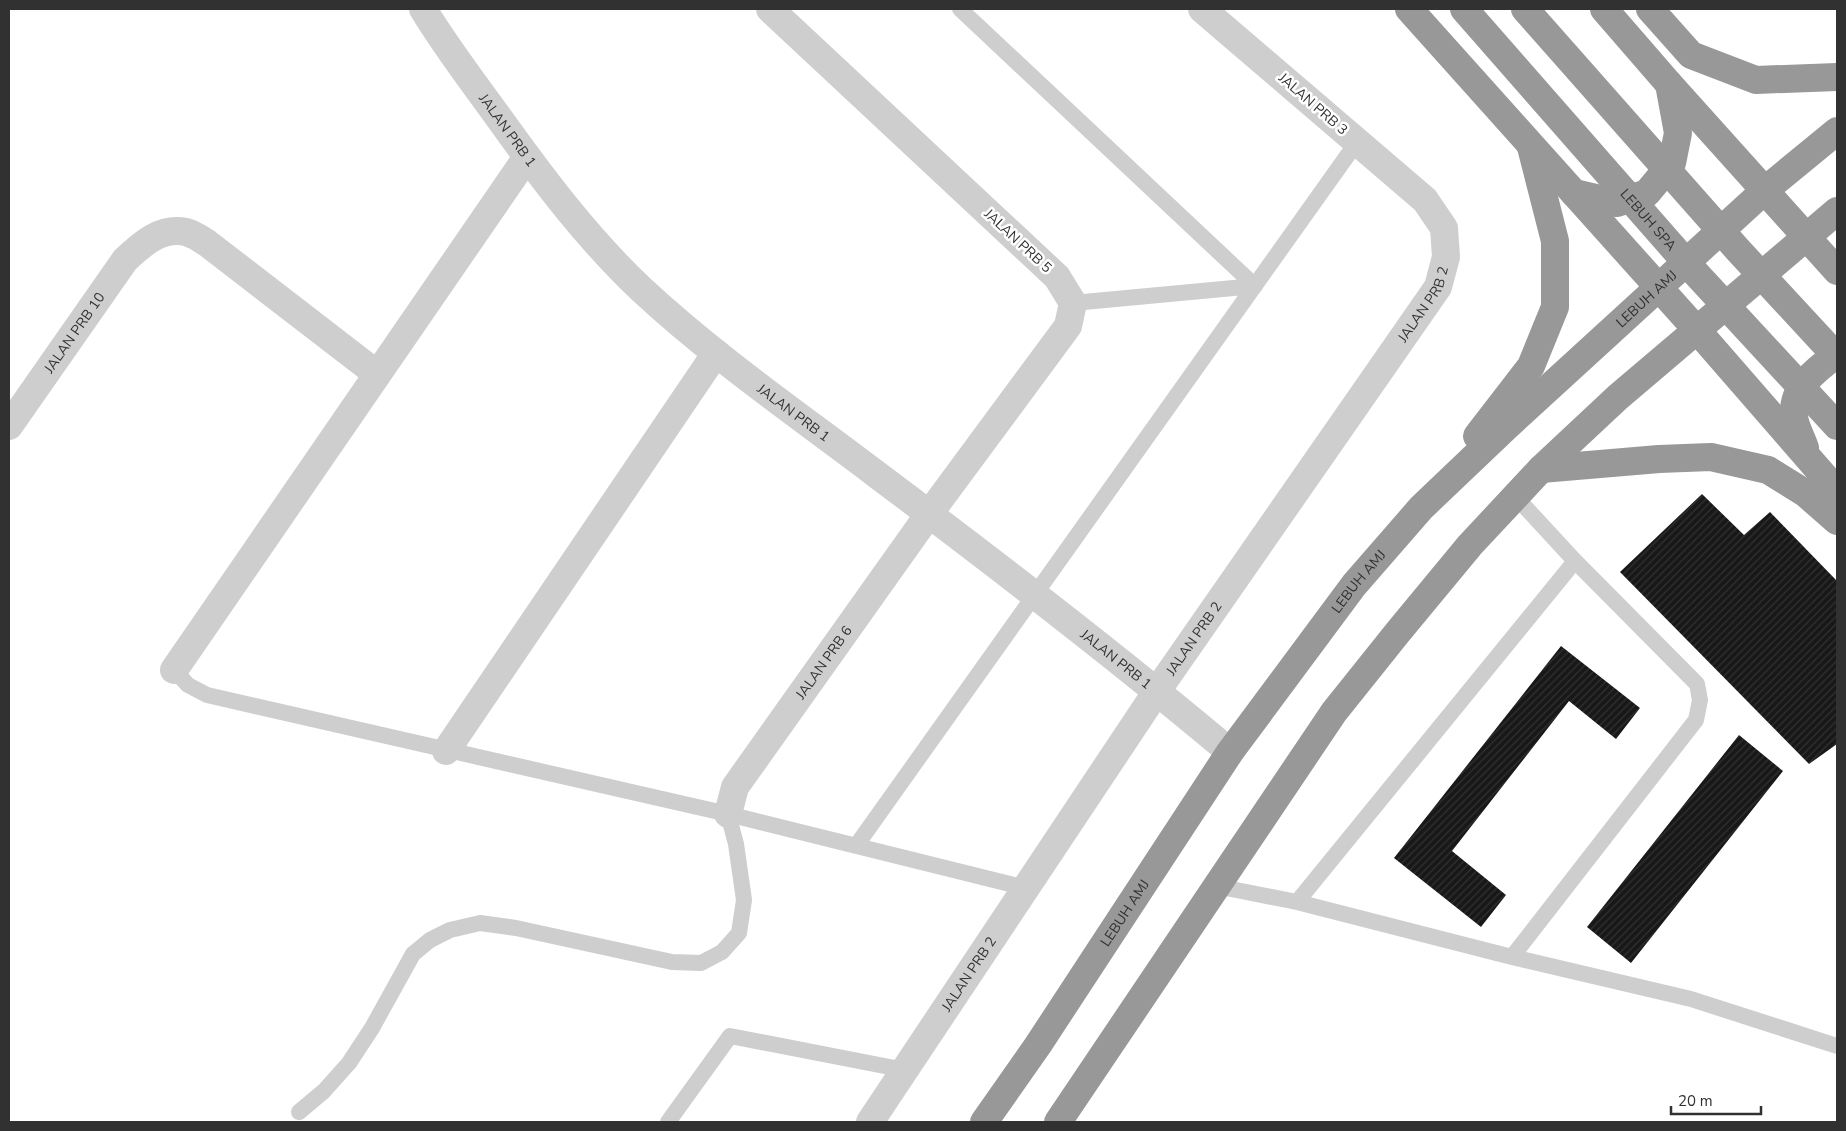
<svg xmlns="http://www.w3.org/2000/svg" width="1846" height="1131" font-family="'Nunito Sans',sans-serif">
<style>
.building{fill:url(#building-hatch)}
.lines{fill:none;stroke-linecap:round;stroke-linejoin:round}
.lane{stroke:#cecece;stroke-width:16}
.street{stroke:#cecece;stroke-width:28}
.highway{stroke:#989898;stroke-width:28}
.highway-bridge{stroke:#989898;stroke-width:28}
.labels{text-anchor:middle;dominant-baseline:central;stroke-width:5;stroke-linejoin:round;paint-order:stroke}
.street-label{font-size:14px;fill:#313131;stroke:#fff}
</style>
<defs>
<pattern id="building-hatch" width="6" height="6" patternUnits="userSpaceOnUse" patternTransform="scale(1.25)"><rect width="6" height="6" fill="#181818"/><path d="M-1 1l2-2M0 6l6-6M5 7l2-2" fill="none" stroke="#313131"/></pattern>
</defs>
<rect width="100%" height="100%" fill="#fff"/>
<path class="building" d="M 1702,494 L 1744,535 L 1770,512 L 1837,581 L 1837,744 L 1809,764 L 1620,572 Z
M 1561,646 L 1640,708 L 1616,739 L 1569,701 L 1452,851 L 1506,895 L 1481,927 L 1394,858 Z
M 1739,735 L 1783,771 L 1631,963 L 1587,927 Z"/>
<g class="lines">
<path class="lane" d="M 960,9 L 1255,286 L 1073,303
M 174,670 L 188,685 L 207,695 L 728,814 L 1026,888
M 856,846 L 1357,142
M 1216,886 L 1297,902 L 1512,957 L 1691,999 L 1837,1046
M 1297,902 L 1575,561
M 1512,957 L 1696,720 L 1700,700 L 1697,684 L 1575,561 L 1515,496
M 299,1112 L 324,1091 L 349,1063 L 372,1028 L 413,954 L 430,940 L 450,930 L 480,923 L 516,928 L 672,962 L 701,963 L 722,952 L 739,933 L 744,900 L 736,844 L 728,814
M 668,1122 L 730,1036 L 905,1070"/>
<g class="street">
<path id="s1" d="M 423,9 C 446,47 473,82 499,118 C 542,178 587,238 641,289 C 714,357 797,414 876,474 C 996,564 1116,656 1230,752"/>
<path id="s2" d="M 9,426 L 125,260 C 143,243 161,227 186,232 C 193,234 201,239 207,243 L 377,374"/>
<path d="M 174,670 L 527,157"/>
<path d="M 446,751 L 716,353"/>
<path id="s3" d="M 728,814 L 735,787 L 929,514 L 1068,326 L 1073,303 L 1057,277 L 770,9"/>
<path id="s4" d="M 870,1122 L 1157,691 L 1438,287 L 1446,257 L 1444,228 L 1425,200 L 1202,9"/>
</g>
<g class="highway">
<path d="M 1409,9 L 1696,329 L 1837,491"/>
<path d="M 1604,9 L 1669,84 L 1837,271"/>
<path d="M 1650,9 L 1691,55 L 1756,80 L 1837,77"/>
<path d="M 1574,193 L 1617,203 L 1647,193 L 1672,163 L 1678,133 L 1669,84"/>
<path d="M 1477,436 L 1531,366 L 1555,307 L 1555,241 L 1531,147"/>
<path d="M 1805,448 C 1802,438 1794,425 1794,415 C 1792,387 1817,369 1837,354"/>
<path d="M 1541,469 L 1659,459 L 1711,457 L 1768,470 L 1805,493 L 1837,521"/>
<path id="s5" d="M 984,1122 L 1038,1045 L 1230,752 L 1354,585 L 1421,508 L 1506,427 L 1764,191 L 1837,131"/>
<path d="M 1058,1122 L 1334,712 L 1398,632 L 1470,545 L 1541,469 L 1618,397 L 1837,211"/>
</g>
<g class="highway-bridge">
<path id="s6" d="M 1464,9 L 1691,268 L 1837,426"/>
<path d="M 1525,9 L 1738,250 L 1837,357"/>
</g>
</g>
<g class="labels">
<g class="street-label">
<text transform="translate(1313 104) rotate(41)">JALAN PRB 3</text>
<text stroke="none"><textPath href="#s1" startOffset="148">JALAN PRB 1</textPath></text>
<text stroke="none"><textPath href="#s6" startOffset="280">LEBUH SPA</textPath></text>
<text transform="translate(1018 241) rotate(43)">JALAN PRB 5</text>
<text stroke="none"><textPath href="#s5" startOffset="1062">LEBUH AMJ</textPath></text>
<text stroke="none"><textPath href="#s4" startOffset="988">JALAN PRB 2</textPath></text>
<text stroke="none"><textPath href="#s2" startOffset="114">JALAN PRB 10</textPath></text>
<text stroke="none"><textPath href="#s1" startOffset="552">JALAN PRB 1</textPath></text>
<text stroke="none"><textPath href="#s5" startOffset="658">LEBUH AMJ</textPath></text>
<text stroke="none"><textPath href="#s4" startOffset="582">JALAN PRB 2</textPath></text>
<text stroke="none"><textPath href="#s1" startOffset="958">JALAN PRB 1</textPath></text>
<text stroke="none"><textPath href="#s3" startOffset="181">JALAN PRB 6</textPath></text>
<text stroke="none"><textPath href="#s5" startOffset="252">LEBUH AMJ</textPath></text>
<text stroke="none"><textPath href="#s4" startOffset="178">JALAN PRB 2</textPath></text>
</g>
</g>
<rect width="1846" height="1131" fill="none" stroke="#313131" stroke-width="20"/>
<path d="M1671 1106v8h90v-8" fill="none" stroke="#313131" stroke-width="2.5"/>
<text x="1678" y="1106" font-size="15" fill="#313131" stroke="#ffffff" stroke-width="4" paint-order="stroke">20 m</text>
</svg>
